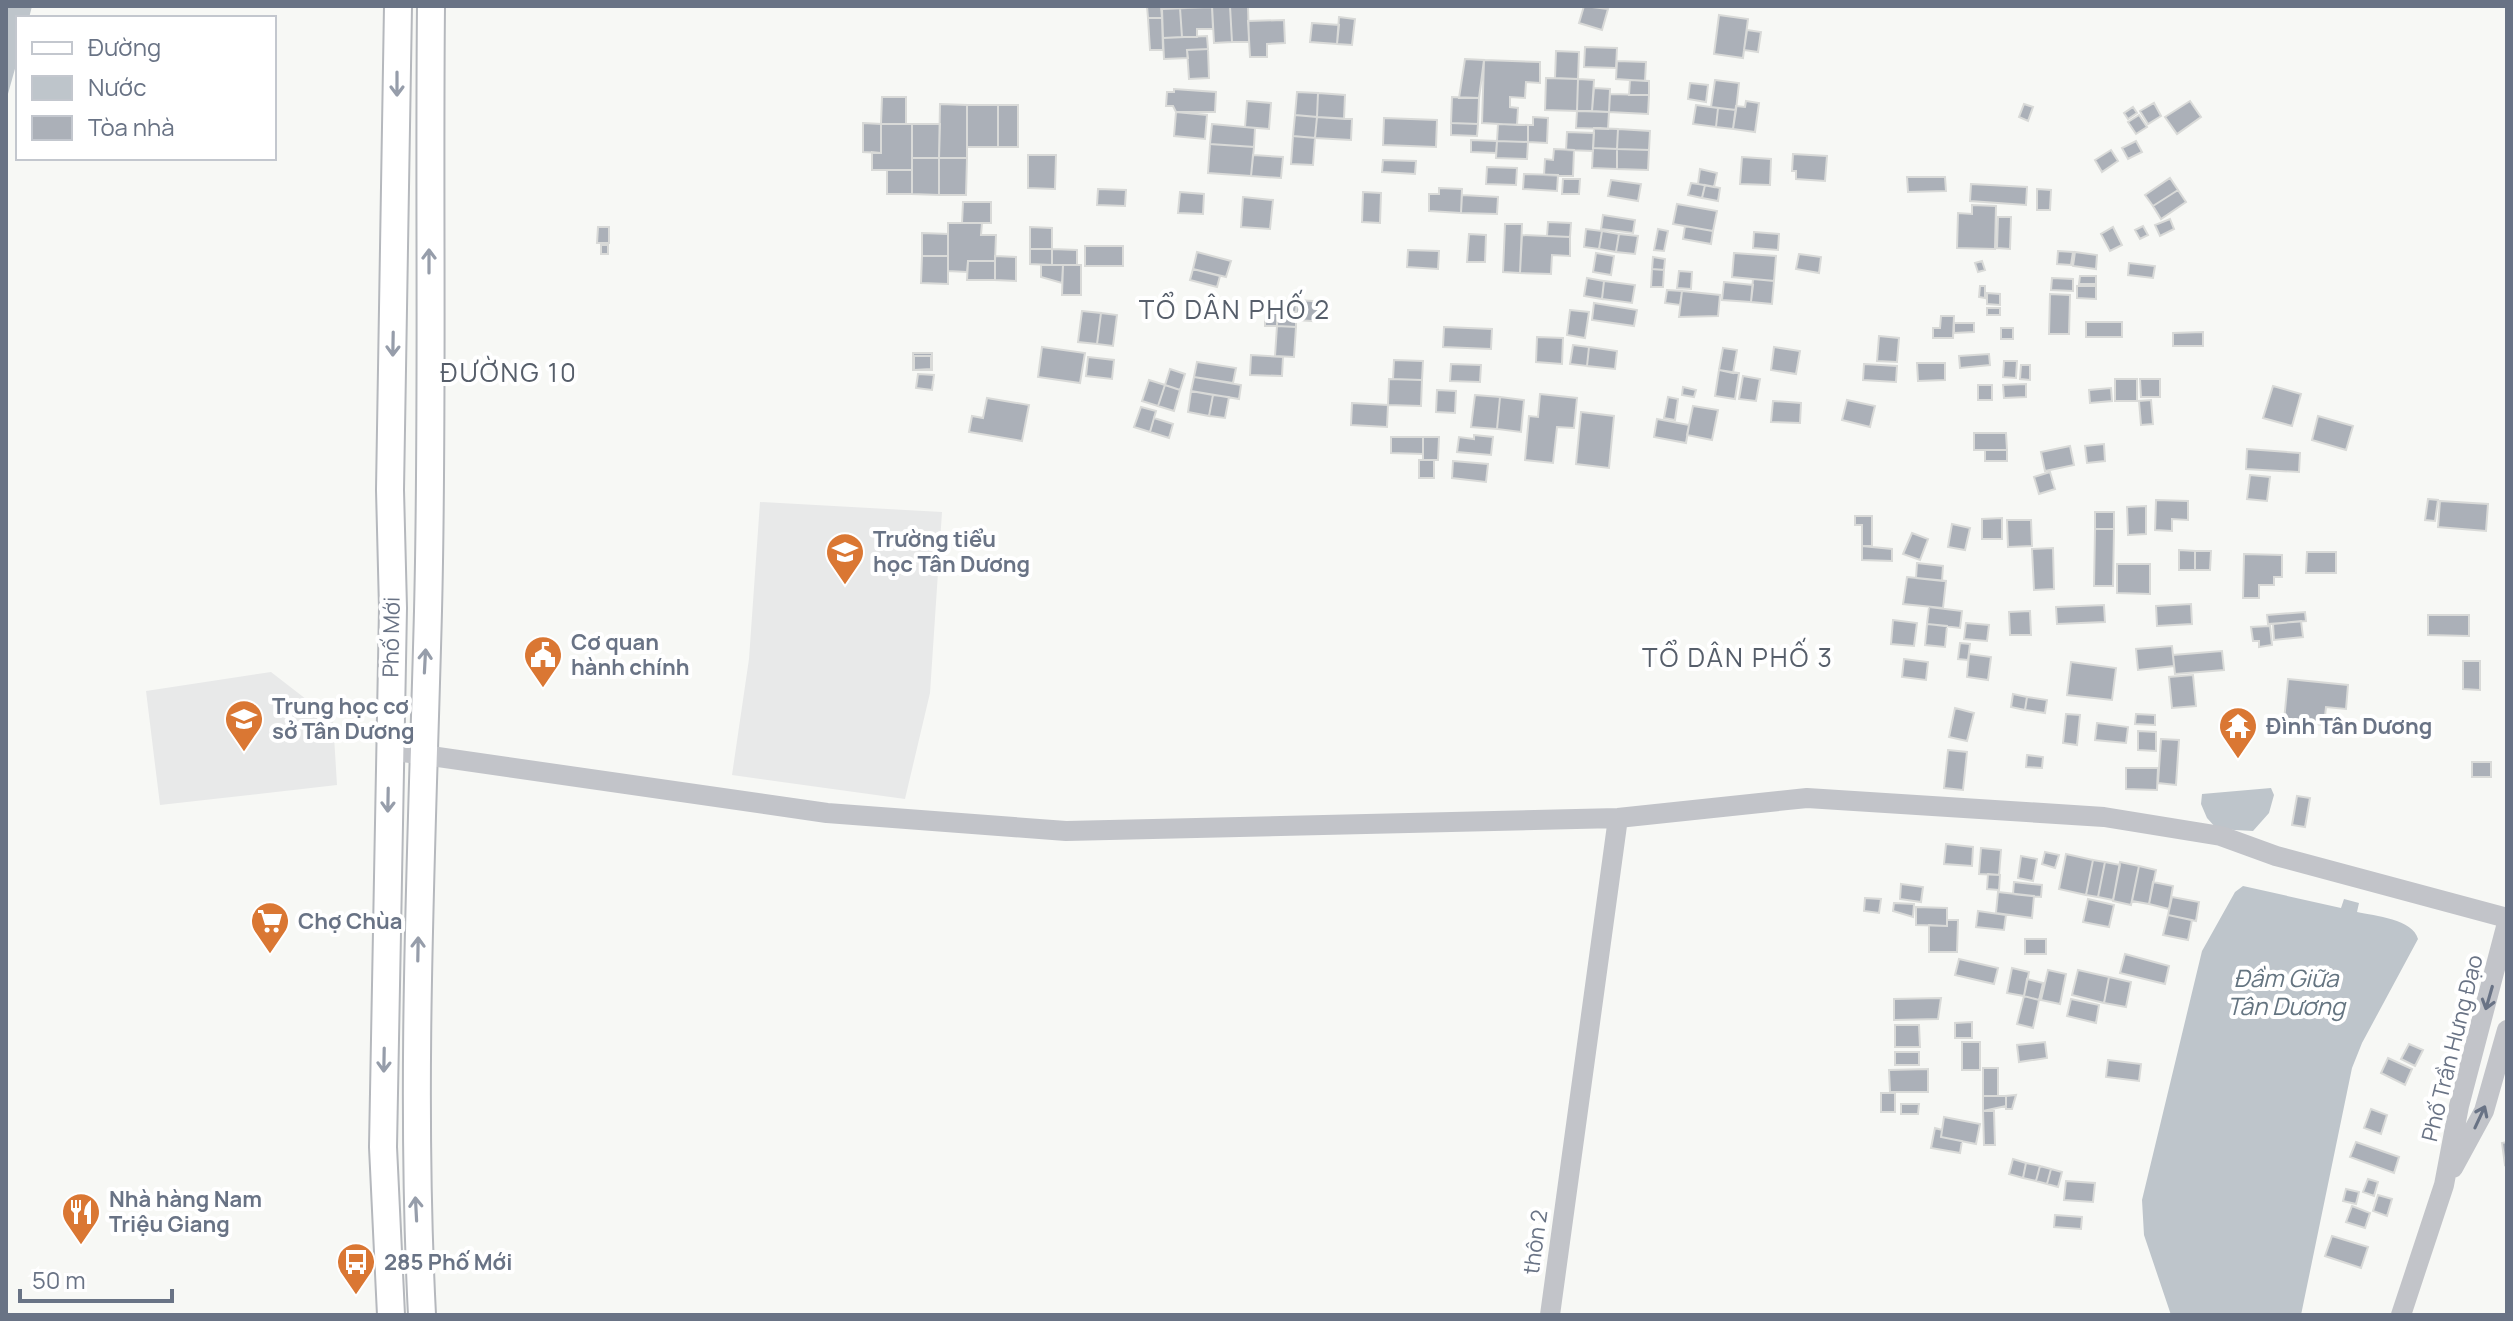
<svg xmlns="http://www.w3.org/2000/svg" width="2513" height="1321" font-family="Manrope,sans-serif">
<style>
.built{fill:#e8e9e9}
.water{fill:#bec5cb}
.building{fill:#abb0b8;stroke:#d9dad8;stroke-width:2}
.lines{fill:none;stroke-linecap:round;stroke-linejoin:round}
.major-casing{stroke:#b5b8bd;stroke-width:30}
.minor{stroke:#c2c4c9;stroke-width:20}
.major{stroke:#fff;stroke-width:26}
.oneway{stroke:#969daa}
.oneway2{stroke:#697385}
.labels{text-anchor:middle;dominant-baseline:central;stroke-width:8;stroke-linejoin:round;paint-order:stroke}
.poi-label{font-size:22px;font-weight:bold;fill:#697385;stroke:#fff;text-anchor:start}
.street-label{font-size:22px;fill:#697385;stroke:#fff}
.water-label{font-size:24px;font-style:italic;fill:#647480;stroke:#fff}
.quarter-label{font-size:26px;letter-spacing:2px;fill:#565e6a;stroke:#fff}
</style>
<rect width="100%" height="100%" fill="#f7f8f5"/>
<path class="built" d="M 760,502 L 942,512 L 930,693 L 905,799 L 732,775 L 749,659 Z
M 271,672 L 333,720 L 337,785 L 160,805 L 146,691 Z"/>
<path class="water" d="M 6,6 L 32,6 L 29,18 L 18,18 L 18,58 L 6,101 Z
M 2271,788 L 2274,795 L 2269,813 L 2253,831 L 2217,829 L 2207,818 L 2201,804 L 2202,794 Z
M 2243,886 L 2341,908 L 2344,899 L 2359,903 L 2357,912 C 2375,916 2413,919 2418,939 L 2362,1043 L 2352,1068 L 2301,1315 L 2171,1315 L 2144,1235 L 2142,1200 L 2202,951 L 2235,892 Z"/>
<path class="building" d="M 1147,6 L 1161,6 L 1162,18 L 1148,18 Z
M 1161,6 L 1187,6 L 1187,8 L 1162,9 Z
M 1230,6 L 1248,6 L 1249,42 L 1232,42 Z
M 1230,6 L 1232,42 L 1214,43 L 1212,6 Z
M 1584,6 L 1608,9 L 1602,30 L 1579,23 Z
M 1212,7 L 1213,29 L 1197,29 L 1197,37 L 1182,37 L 1180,8 Z
M 1180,8 L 1182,37 L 1163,38 L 1162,9 Z
M 1719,15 L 1748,19 L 1743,58 L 1714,54 Z
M 1339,17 L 1355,19 L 1352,45 L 1337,44 Z
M 1148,18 L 1162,18 L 1163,50 L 1150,50 Z
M 1284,20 L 1285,43 L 1267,44 L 1267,57 L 1250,57 L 1248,21 Z
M 1312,23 L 1339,25 L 1337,44 L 1310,42 Z
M 1747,30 L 1761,32 L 1758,52 L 1744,50 Z
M 1207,36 L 1208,49 L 1187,50 L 1188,58 L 1164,59 L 1163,38 Z
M 1585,47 L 1617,48 L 1616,68 L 1584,67 Z
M 1208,49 L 1209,78 L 1189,79 L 1187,50 Z
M 1556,51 L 1579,52 L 1578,79 L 1555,78 Z
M 1465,59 L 1484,60 L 1479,98 L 1459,98 Z
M 1484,60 L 1540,62 L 1540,83 L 1526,82 L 1525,98 L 1510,97 L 1510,107 L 1518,108 L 1517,125 L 1482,123 Z
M 1617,61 L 1646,62 L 1645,81 L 1616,79 Z
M 1546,78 L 1578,79 L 1577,111 L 1545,110 Z
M 1578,79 L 1594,80 L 1592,111 L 1577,111 Z
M 1630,80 L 1649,81 L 1649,95 L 1629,95 Z
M 1715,80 L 1739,83 L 1736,110 L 1711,107 Z
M 1690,83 L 1708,85 L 1706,102 L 1688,99 Z
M 1594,88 L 1610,89 L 1609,112 L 1592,111 Z
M 1174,89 L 1216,92 L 1215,112 L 1176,112 L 1173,106 L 1166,106 L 1167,92 L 1174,92 Z
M 1297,92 L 1318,93 L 1317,117 L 1295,115 Z
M 1318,93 L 1345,95 L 1344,119 L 1317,117 Z
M 1610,94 L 1649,95 L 1648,114 L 1609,112 Z
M 882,97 L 906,97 L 906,124 L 881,124 Z
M 1452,97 L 1479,98 L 1478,124 L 1451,123 Z
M 1247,101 L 1271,103 L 1269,129 L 1245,127 Z
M 1746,101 L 1759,103 L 1755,132 L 1733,129 L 1736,106 L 1745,107 Z
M 2190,101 L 2201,117 L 2177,134 L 2165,117 Z
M 2154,103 L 2161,116 L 2148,124 L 2140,111 Z
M 940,104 L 967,105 L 967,158 L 939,158 Z
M 2024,104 L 2033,107 L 2028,121 L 2019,117 Z
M 967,105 L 998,105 L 998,147 L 967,147 Z
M 998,105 L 1018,105 L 1018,147 L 998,147 Z
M 1696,105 L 1718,108 L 1716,127 L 1693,124 Z
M 2133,107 L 2137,113 L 2128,119 L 2124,113 Z
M 1718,108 L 1736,110 L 1733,129 L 1716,127 Z
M 1577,111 L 1609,112 L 1608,129 L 1576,128 Z
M 1176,112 L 1207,115 L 1205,139 L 1174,136 Z
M 1295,115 L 1317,117 L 1315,138 L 1293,136 Z
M 2139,115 L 2147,127 L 2136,134 L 2128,122 Z
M 1317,117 L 1352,119 L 1351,140 L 1315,138 Z
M 1533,117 L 1548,118 L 1547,143 L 1528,142 L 1528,125 L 1533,125 Z
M 1384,118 L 1437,120 L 1436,147 L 1383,145 Z
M 863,123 L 881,124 L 881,153 L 863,152 Z
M 1451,123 L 1478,124 L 1477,136 L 1451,135 Z
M 881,124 L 912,124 L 912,170 L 872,170 L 872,152 L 881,153 Z
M 912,124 L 940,124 L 939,158 L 912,158 Z
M 1212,124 L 1255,128 L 1254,147 L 1210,144 Z
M 1498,124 L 1528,125 L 1528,142 L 1497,141 Z
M 1594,128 L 1618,129 L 1617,149 L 1593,148 Z
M 1618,129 L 1650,131 L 1649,150 L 1617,149 Z
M 1567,132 L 1594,133 L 1593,151 L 1566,150 Z
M 1293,136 L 1315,138 L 1313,165 L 1291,164 Z
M 1471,140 L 1497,141 L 1496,153 L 1471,152 Z
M 1497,141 L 1528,142 L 1527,159 L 1496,158 Z
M 2136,141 L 2142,152 L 2128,159 L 2122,148 Z
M 1210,144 L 1254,147 L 1251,176 L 1208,173 Z
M 1593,148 L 1617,149 L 1617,169 L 1592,168 Z
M 1554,149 L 1574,150 L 1573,176 L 1544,175 L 1545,159 L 1553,160 Z
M 1617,149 L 1649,150 L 1648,170 L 1617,169 Z
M 2111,150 L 2118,161 L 2102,172 L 2095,160 Z
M 1793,154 L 1827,156 L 1825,181 L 1796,179 L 1796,171 L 1792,171 Z
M 1028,155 L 1056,155 L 1055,189 L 1028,188 Z
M 1253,155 L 1283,157 L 1281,178 L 1251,176 Z
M 1742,157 L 1771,159 L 1770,185 L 1740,184 Z
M 912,158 L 939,158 L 939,195 L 912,194 Z
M 939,158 L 967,158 L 966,195 L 939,195 Z
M 1383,160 L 1416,161 L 1415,174 L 1382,172 Z
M 1487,167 L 1517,168 L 1516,185 L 1486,184 Z
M 1700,169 L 1717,173 L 1714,187 L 1698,184 Z
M 887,170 L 912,170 L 912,194 L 887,194 Z
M 1524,174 L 1558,175 L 1557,191 L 1523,189 Z
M 1907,177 L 1945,177 L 1946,191 L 1908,192 Z
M 2170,178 L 2178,190 L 2153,206 L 2145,195 Z
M 1563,179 L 1580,179 L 1579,194 L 1562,194 Z
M 1611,180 L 1641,184 L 1638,201 L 1608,196 Z
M 1691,183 L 1705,185 L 1702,198 L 1688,195 Z
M 1971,184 L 2027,187 L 2026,205 L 1970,201 Z
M 1705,185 L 1720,188 L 1718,201 L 1702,198 Z
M 1439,188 L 1462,189 L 1461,213 L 1429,211 L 1429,194 L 1439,194 Z
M 1098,189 L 1126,190 L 1125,206 L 1097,205 Z
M 2037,189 L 2051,190 L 2050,210 L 2037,210 Z
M 2178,190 L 2186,202 L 2161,219 L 2153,206 Z
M 1180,192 L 1204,194 L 1203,214 L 1178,213 Z
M 1363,192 L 1381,193 L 1380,223 L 1362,222 Z
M 1462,195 L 1498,197 L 1497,214 L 1461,213 Z
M 1243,197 L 1273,200 L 1270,229 L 1241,227 Z
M 963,202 L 991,202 L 991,223 L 962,223 Z
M 1677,204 L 1717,211 L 1713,231 L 1673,224 Z
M 1972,205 L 1996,206 L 1995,249 L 1957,248 L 1958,213 L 1972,214 Z
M 1603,215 L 1635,220 L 1633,233 L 1601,229 Z
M 1998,217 L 2011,217 L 2010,249 L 1997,248 Z
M 2170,219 L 2174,229 L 2160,236 L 2155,225 Z
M 1548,222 L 1571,223 L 1570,237 L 1547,236 Z
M 948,223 L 982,223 L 981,235 L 996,235 L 995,261 L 968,261 L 967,272 L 948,271 Z
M 1505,224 L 1522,224 L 1520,273 L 1503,272 Z
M 1685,226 L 1713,231 L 1711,244 L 1683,239 Z
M 2143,226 L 2148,235 L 2140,239 L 2135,230 Z
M 598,227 L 609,227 L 609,243 L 597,243 Z
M 1030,227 L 1052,228 L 1052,249 L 1030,249 Z
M 2113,227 L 2122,245 L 2110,251 L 2101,234 Z
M 1586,229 L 1602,231 L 1599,249 L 1584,247 Z
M 1658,229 L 1668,231 L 1664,251 L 1654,250 Z
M 1602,231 L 1619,234 L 1616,252 L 1599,249 Z
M 1754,232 L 1779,234 L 1778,250 L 1753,248 Z
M 922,233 L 948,234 L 948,256 L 922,256 Z
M 1469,234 L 1486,235 L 1485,262 L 1467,262 Z
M 1619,234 L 1638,236 L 1635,254 L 1616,252 Z
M 1522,235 L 1570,237 L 1570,256 L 1552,255 L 1551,274 L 1520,273 Z
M 601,245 L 608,245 L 608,254 L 601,254 Z
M 1085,246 L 1123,246 L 1123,266 L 1085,266 Z
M 1030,249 L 1052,249 L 1052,265 L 1030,264 Z
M 1052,249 L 1077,250 L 1077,265 L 1052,265 Z
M 1408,250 L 1439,251 L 1438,269 L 1407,267 Z
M 2058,251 L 2073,252 L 2071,265 L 2057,264 Z
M 1197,252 L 1231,261 L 1226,277 L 1193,269 Z
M 2075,252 L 2097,255 L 2096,269 L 2073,266 Z
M 1596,253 L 1614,256 L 1611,275 L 1593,272 Z
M 1734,253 L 1776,256 L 1774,281 L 1732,277 Z
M 1799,254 L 1821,257 L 1819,273 L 1796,269 Z
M 922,256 L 948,256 L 948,284 L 921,283 Z
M 995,256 L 1016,257 L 1016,281 L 995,280 Z
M 1653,257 L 1665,259 L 1664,270 L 1652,269 Z
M 968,261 L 995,261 L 995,280 L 967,280 Z
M 1982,261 L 1985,270 L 1978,272 L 1975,263 Z
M 2129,263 L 2155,266 L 2153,278 L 2128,275 Z
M 1041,265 L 1063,265 L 1062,283 L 1041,277 Z
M 1063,265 L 1081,265 L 1081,295 L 1062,295 Z
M 1193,269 L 1220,276 L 1217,287 L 1190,280 Z
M 1652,269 L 1664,270 L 1663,287 L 1651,287 Z
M 1679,271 L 1692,272 L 1691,289 L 1677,288 Z
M 2080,276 L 2096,276 L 2096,284 L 2079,284 Z
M 1587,278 L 1604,281 L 1602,299 L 1584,296 Z
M 2052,278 L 2073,279 L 2073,291 L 2051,290 Z
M 1753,279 L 1774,281 L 1772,304 L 1751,302 Z
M 1604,281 L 1635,285 L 1632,303 L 1602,299 Z
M 1724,282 L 1753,285 L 1751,302 L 1722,300 Z
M 1980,286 L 1985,286 L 1985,298 L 1979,297 Z
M 2077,286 L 2096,286 L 2096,299 L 2077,298 Z
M 1667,290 L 1682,291 L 1680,305 L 1665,303 Z
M 1682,291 L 1720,295 L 1718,316 L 1679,317 Z
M 1987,293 L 2000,294 L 2000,305 L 1987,304 Z
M 2050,294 L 2070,295 L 2069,334 L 2049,334 Z
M 1282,300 L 1297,300 L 1296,312 L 1281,312 Z
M 1297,300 L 1328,302 L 1327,322 L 1296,320 Z
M 1594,303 L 1637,310 L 1634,326 L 1592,320 Z
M 1987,308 L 2000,308 L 2000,315 L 1987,315 Z
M 1570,310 L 1589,312 L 1585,338 L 1567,335 Z
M 1082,311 L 1101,313 L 1097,344 L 1078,342 Z
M 1265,311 L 1277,311 L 1277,326 L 1265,326 Z
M 1277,311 L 1296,312 L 1296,327 L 1277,326 Z
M 1101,313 L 1117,315 L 1113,346 L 1097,344 Z
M 1941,316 L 1954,316 L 1953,338 L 1933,338 L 1933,328 L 1940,328 Z
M 2086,322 L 2122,322 L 2122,337 L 2086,337 Z
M 1954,323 L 1974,323 L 1974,332 L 1954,333 Z
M 1277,326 L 1296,327 L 1294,357 L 1275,356 Z
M 1444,327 L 1492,329 L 1491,349 L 1443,347 Z
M 2001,328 L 2013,328 L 2013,339 L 2001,339 Z
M 2203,332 L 2203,346 L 2173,346 L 2173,333 Z
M 1879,336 L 1899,338 L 1897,362 L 1877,361 Z
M 1537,337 L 1563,338 L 1562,364 L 1536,362 Z
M 1573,345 L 1589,347 L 1587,366 L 1570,364 Z
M 1042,347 L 1085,353 L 1080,383 L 1038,377 Z
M 1589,347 L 1617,351 L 1615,369 L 1587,366 Z
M 1774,347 L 1800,351 L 1796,374 L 1771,370 Z
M 1723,348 L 1737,350 L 1733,373 L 1719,370 Z
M 913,353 L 932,353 L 932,370 L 913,370 Z
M 1989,354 L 1990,365 L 1960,368 L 1959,356 Z
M 1251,355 L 1283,357 L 1282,376 L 1250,375 Z
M 914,356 L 931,356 L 931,369 L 914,370 Z
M 1088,357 L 1114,360 L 1112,379 L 1086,376 Z
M 1394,360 L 1423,361 L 1422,380 L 1393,379 Z
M 2004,361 L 2017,361 L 2016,378 L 2003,377 Z
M 1197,362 L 1236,368 L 1233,383 L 1194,377 Z
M 1917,363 L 1945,363 L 1945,380 L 1918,381 Z
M 1451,364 L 1481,365 L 1480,382 L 1450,381 Z
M 1864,364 L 1897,366 L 1896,382 L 1863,380 Z
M 2021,365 L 2030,365 L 2030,380 L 2020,379 Z
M 1170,369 L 1185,374 L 1180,390 L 1165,385 Z
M 1719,370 L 1739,373 L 1735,399 L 1715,396 Z
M 918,374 L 934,375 L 932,390 L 916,388 Z
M 1743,376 L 1760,379 L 1756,401 L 1739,399 Z
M 1194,377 L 1241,385 L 1239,399 L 1191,391 Z
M 1389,379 L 1422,380 L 1421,406 L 1388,405 Z
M 2115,379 L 2137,379 L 2137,401 L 2115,401 Z
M 2140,379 L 2160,379 L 2160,397 L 2141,397 Z
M 1149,380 L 1165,385 L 1158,406 L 1142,401 Z
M 2026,384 L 2026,397 L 2004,398 L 2003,385 Z
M 1165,385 L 1180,390 L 1174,411 L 1158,406 Z
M 1978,385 L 1992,385 L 1992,400 L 1978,400 Z
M 2273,386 L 2301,394 L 2292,426 L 2263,418 Z
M 1683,387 L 1696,390 L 1694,397 L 1682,395 Z
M 2111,388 L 2112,401 L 2090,403 L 2089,390 Z
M 1437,390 L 1456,391 L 1455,413 L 1436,412 Z
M 1191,391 L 1213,395 L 1209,416 L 1188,412 Z
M 1540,394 L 1577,398 L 1574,428 L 1557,427 L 1553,463 L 1525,460 L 1529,416 L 1538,417 Z
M 1213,395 L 1229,397 L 1225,418 L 1209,416 Z
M 1475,395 L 1500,397 L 1497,429 L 1471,427 Z
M 1500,397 L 1524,400 L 1521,432 L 1497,429 Z
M 1668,397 L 1678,399 L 1675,420 L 1664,418 Z
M 987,398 L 1029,405 L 1022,441 L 969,432 L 972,416 L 983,418 Z
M 1847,400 L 1875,406 L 1870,427 L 1842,420 Z
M 2151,400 L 2153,424 L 2141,425 L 2139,401 Z
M 1773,401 L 1801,403 L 1800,423 L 1771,422 Z
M 1352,403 L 1388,405 L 1387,427 L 1351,425 Z
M 1693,406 L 1718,410 L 1712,440 L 1687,435 Z
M 1141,407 L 1156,411 L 1150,432 L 1134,427 Z
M 1581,412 L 1614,416 L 1609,468 L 1576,464 Z
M 2318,416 L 2353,426 L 2346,450 L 2312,440 Z
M 1154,418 L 1173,424 L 1169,438 L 1150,432 Z
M 1657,419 L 1689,425 L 1686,443 L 1654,437 Z
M 1974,433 L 2006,433 L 2007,450 L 1974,450 Z
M 1474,435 L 1493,437 L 1491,455 L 1457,452 L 1459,437 L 1474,439 Z
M 1391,437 L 1423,437 L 1423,454 L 1391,453 Z
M 1423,437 L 1439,437 L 1438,460 L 1423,460 Z
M 2104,444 L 2105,461 L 2087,463 L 2085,446 Z
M 2070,446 L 2074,465 L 2045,471 L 2041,452 Z
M 2247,449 L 2300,453 L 2299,472 L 2246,469 Z
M 1985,450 L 2007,450 L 2007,461 L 1985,461 Z
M 1419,460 L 1434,460 L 1434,478 L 1419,478 Z
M 1453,461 L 1488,464 L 1486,482 L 1452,478 Z
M 2050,472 L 2055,489 L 2039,494 L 2034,477 Z
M 2250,475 L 2270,477 L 2267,501 L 2247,499 Z
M 2428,499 L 2438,500 L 2435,521 L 2425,520 Z
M 2156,500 L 2188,501 L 2188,520 L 2172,519 L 2172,531 L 2155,530 Z
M 2440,501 L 2488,504 L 2486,531 L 2438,527 Z
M 2146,506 L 2146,534 L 2128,535 L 2127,507 Z
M 2095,512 L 2114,512 L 2114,529 L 2095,529 Z
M 1855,516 L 1872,516 L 1872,546 L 1862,546 L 1862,525 L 1855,525 Z
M 2002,518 L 2002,539 L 1982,539 L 1982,519 Z
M 2007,520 L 2031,520 L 2032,546 L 2008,547 Z
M 1952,524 L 1970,528 L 1965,550 L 1948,547 Z
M 2095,529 L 2114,529 L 2113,586 L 2094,586 Z
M 1912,533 L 1928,539 L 1920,560 L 1903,554 Z
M 1862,546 L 1892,549 L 1892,561 L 1862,560 Z
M 2053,548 L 2054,589 L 2034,590 L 2032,549 Z
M 2179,550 L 2195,551 L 2195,570 L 2179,570 Z
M 2195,551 L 2211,551 L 2210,570 L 2195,570 Z
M 2307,552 L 2336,552 L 2336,573 L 2306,573 Z
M 2244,554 L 2282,555 L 2282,577 L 2274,577 L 2274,585 L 2259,585 L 2259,598 L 2243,598 Z
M 1917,563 L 1943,566 L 1942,581 L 1916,578 Z
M 2117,564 L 2150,564 L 2150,594 L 2117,593 Z
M 1907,577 L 1946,581 L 1943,608 L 1903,604 Z
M 2191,604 L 2192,624 L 2157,626 L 2156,606 Z
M 2104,605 L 2105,622 L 2057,624 L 2056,607 Z
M 1929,607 L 1962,611 L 1960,628 L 1927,624 Z
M 2030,611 L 2031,635 L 2010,635 L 2009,612 Z
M 2305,612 L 2306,621 L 2268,624 L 2267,615 Z
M 2428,615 L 2469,615 L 2469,636 L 2428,635 Z
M 1893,620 L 1917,623 L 1914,646 L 1891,644 Z
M 2301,621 L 2303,637 L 2274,640 L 2273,624 Z
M 1966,623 L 1989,625 L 1987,641 L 1964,639 Z
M 1927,624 L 1947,626 L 1945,647 L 1925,645 Z
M 2270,626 L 2272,645 L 2259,647 L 2259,641 L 2253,641 L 2251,627 Z
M 1960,643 L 1970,644 L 1968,660 L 1958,659 Z
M 2172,646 L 2174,666 L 2138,670 L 2136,649 Z
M 2222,651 L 2224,670 L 2175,674 L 2173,655 Z
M 1969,654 L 1991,657 L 1988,680 L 1967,677 Z
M 1904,659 L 1928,662 L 1926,680 L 1902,677 Z
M 2463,661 L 2480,661 L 2480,690 L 2463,689 Z
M 2071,662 L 2116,668 L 2112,700 L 2067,695 Z
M 2193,675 L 2196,706 L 2172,708 L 2169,677 Z
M 2288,679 L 2348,685 L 2346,709 L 2326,707 L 2324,725 L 2284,721 Z
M 2013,694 L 2027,697 L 2025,710 L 2011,707 Z
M 2027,697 L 2047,700 L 2045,713 L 2025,710 Z
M 1955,708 L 1974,713 L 1967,741 L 1949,737 Z
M 2066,714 L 2080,715 L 2077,745 L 2063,743 Z
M 2136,714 L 2155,715 L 2155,725 L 2135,724 Z
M 2097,723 L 2128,727 L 2126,743 L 2095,740 Z
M 2138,731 L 2156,732 L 2156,751 L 2138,750 Z
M 2161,739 L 2179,740 L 2176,785 L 2158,783 Z
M 1948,750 L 1967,752 L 1963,790 L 1944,788 Z
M 2027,755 L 2043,757 L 2042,768 L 2026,767 Z
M 2472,762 L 2491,762 L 2491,777 L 2472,777 Z
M 2126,768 L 2158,768 L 2157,790 L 2126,789 Z
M 2297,796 L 2310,798 L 2305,827 L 2292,825 Z
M 1946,844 L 1973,847 L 1972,866 L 1944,864 Z
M 1981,848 L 2001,850 L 1999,875 L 1979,874 Z
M 2045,852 L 2059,855 L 2055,868 L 2042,864 Z
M 2066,854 L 2093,860 L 2086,895 L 2059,889 Z
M 2021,856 L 2037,859 L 2033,881 L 2018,878 Z
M 2093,860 L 2105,862 L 2098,897 L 2086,895 Z
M 2105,862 L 2120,865 L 2113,900 L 2098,897 Z
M 2120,862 L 2139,866 L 2131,905 L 2113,901 Z
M 2139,866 L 2156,870 L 2149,904 L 2132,901 Z
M 1988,874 L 2000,875 L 1999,890 L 1987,889 Z
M 2014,882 L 2042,885 L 2041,897 L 2013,894 Z
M 2153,882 L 2173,886 L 2169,909 L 2149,904 Z
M 1901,884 L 1923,887 L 1921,902 L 1900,899 Z
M 1998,892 L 2034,896 L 2032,918 L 1996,913 Z
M 2172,897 L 2199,902 L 2196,921 L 2168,915 Z
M 1865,898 L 1881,899 L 1879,913 L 1864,911 Z
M 2088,899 L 2114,905 L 2109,927 L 2083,922 Z
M 1894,903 L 1914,904 L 1913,917 L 1893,911 Z
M 1916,907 L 1947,908 L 1947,926 L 1916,925 Z
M 1978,911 L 2006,915 L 2004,930 L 1976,927 Z
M 2168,915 L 2192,920 L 2188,940 L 2163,935 Z
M 1947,920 L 1958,920 L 1957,952 L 1929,952 L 1929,925 L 1947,926 Z
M 2025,939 L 2046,939 L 2046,954 L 2025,954 Z
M 2125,954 L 2169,966 L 2165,984 L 2120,973 Z
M 1959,959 L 1998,968 L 1994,984 L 1955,975 Z
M 2012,968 L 2029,972 L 2024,996 L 2007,993 Z
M 2048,970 L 2066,974 L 2060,1004 L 2041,1000 Z
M 2078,970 L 2109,977 L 2104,1003 L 2072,995 Z
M 2109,977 L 2131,982 L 2126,1007 L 2104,1003 Z
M 2027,979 L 2043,983 L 2039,1000 L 2024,996 Z
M 2024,996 L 2039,1000 L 2033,1028 L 2017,1024 Z
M 1941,998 L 1938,1019 L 1894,1020 L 1894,999 Z
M 2071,999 L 2099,1005 L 2096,1023 L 2067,1016 Z
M 1972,1022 L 1972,1038 L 1955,1038 L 1955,1023 Z
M 1895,1025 L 1919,1025 L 1920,1047 L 1895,1047 Z
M 1962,1042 L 1980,1042 L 1980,1070 L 1962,1070 Z
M 2045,1042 L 2047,1058 L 2019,1062 L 2017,1045 Z
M 2409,1044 L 2423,1050 L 2415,1066 L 2401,1059 Z
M 1895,1052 L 1919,1052 L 1919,1065 L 1895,1065 Z
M 2388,1058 L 2412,1069 L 2405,1085 L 2381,1073 Z
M 2108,1060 L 2141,1064 L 2139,1081 L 2106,1077 Z
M 1983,1068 L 1998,1068 L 1998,1096 L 1983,1096 Z
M 1928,1069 L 1928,1092 L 1890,1092 L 1889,1070 Z
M 1881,1093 L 1895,1093 L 1895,1112 L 1881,1112 Z
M 2016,1095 L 2012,1109 L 2006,1109 L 2006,1096 Z
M 1983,1096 L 2006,1096 L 2006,1106 L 1983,1111 Z
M 1901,1104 L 1919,1104 L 1918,1114 L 1901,1114 Z
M 2371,1109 L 2387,1115 L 2381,1134 L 2364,1128 Z
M 1983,1111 L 1994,1111 L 1995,1145 L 1984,1145 Z
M 1944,1117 L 1980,1124 L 1976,1144 L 1941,1137 Z
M 1935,1128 L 1942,1130 L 1941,1137 L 1962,1141 L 1960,1153 L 1931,1148 Z
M 2356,1142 L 2399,1157 L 2394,1173 L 2350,1157 Z
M 2507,1142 L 2507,1164 L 2505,1165 L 2502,1143 Z
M 2013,1159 L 2026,1163 L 2023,1178 L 2009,1174 Z
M 2026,1163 L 2040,1166 L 2036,1181 L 2023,1178 Z
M 2040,1166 L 2051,1169 L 2047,1184 L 2036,1181 Z
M 2051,1169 L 2062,1172 L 2058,1187 L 2047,1184 Z
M 2368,1179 L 2378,1182 L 2374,1196 L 2363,1192 Z
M 2066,1181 L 2095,1183 L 2093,1202 L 2064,1200 Z
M 2346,1189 L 2359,1192 L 2356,1204 L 2343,1201 Z
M 2378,1195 L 2392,1199 L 2387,1216 L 2373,1211 Z
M 2352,1206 L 2370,1213 L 2365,1228 L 2346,1222 Z
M 2055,1215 L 2082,1217 L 2081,1229 L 2054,1227 Z
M 2332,1236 L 2368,1247 L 2361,1268 L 2325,1256 Z"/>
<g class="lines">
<defs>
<path id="major" d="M 391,1315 L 383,1147 L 393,608 L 390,490 L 398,6
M 422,1315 C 410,1080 422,846 428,611 C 433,410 429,208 431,6"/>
</defs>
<use href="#major" class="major-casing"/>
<path class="minor" d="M 389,750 L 827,813 L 1066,831 L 1618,818 L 1807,798 L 2104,817 L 2221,836 L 2276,856 L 2507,918
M 2453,1168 L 2484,1111 L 2507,1030
M 1550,1315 L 1618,818
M 2401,1315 L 2444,1185 L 2459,1106 L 2507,923"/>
<use href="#major" class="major"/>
</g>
<defs><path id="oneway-shaft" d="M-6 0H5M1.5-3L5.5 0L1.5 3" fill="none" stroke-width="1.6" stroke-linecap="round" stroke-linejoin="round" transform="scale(2)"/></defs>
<g class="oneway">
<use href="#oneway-shaft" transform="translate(397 84) rotate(90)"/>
<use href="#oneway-shaft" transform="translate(429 261) rotate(-90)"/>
<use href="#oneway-shaft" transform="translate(393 344) rotate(91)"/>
<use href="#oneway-shaft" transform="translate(425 661) rotate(-87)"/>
<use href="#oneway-shaft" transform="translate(388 800) rotate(91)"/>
<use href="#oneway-shaft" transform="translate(418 949) rotate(-89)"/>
<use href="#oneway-shaft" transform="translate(384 1060) rotate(91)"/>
<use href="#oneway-shaft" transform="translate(416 1209) rotate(-93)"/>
</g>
<g class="oneway2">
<use href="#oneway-shaft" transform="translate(2489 998) rotate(106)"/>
<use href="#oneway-shaft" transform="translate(2480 1117) rotate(-65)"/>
</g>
<defs>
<symbol id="school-pin" viewBox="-11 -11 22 30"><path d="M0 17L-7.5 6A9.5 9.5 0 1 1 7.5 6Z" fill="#da7733" stroke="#fff"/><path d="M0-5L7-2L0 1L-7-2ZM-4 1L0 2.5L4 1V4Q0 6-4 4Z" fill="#fff"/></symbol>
<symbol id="civic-pin" viewBox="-11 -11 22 30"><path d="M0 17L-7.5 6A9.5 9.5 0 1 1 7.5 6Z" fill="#da7733" stroke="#fff"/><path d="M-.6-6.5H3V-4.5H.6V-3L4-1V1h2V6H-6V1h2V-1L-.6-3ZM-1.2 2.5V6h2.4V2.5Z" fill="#fff"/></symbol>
<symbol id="temple-pin" viewBox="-11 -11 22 30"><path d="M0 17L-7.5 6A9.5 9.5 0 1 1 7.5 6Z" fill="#da7733" stroke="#fff"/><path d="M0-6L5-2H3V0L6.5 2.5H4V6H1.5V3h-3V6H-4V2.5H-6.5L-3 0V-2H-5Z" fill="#fff"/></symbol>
<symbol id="supermarket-pin" viewBox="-11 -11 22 30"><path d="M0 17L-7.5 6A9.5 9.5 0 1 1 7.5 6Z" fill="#da7733" stroke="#fff"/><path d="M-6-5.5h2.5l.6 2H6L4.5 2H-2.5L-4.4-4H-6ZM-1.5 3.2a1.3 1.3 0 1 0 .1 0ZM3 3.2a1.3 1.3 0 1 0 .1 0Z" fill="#fff"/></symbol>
<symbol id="restaurant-pin" viewBox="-11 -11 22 30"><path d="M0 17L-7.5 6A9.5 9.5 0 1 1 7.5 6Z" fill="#da7733" stroke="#fff"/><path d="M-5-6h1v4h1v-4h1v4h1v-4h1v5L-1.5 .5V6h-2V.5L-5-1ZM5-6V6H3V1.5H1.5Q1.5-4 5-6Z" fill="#fff"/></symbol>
<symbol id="bus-pin" viewBox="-11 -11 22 30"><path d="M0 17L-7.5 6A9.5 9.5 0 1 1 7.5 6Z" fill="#da7733" stroke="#fff"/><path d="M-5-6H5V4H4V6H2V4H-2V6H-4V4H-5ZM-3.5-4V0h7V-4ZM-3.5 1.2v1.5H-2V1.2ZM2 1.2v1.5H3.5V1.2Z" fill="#fff"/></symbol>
</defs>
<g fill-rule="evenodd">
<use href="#school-pin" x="823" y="530" width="44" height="60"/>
<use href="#civic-pin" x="521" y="633" width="44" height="60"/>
<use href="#school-pin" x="222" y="697" width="44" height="60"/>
<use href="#temple-pin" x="2216" y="704" width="44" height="60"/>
<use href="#supermarket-pin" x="248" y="899" width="44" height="60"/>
<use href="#restaurant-pin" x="59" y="1190" width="44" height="60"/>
<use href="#bus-pin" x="334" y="1240" width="44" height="60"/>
</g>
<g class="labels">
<g class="poi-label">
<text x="873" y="539">Trường tiểu<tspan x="873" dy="25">học Tân Dương</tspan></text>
<text x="571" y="642">Cơ quan<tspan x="571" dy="25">hành chính</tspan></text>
<text x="272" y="706">Trung học cơ<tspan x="272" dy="25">sở Tân Dương</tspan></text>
<text x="2266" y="726">Đình Tân Dương</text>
<text x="298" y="921">Chợ Chùa</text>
<text x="109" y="1199">Nhà hàng Nam<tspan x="109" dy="25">Triệu Giang</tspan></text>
<text x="384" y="1262">285 Phố Mới</text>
</g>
<g class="street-label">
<text transform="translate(391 637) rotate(-89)">Phố Mới</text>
<text transform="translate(2452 1048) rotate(-76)">Phố Trần Hưng Đạo</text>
<text transform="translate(1535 1242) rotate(-82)">thôn 2</text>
</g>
<g class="water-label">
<text x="2286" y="977">Đầm Giữa<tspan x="2286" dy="28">Tân Dương</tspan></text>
</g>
<g class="quarter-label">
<text x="1235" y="309">TỔ DÂN PHỐ 2</text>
<text x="509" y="372">ĐƯỜNG 10</text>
<text x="1738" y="657">TỔ DÂN PHỐ 3</text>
</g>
</g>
<rect width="2513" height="1321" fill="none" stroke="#697385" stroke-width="16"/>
<rect x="16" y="16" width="260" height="144" fill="#ffffff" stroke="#c3c7ce" stroke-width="2"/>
<rect x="32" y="42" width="40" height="12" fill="#ffffff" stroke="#c3c7ce" stroke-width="2"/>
<text x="88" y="56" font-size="24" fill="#697385">Đường</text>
<rect x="32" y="76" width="40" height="24" fill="#bec5cb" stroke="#c3c7ce" stroke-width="2"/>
<text x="88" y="96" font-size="24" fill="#697385">Nước</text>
<rect x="32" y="116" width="40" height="24" fill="#abb0b8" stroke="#c3c7ce" stroke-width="2"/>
<text x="88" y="136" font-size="24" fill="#697385">Tòa nhà</text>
<path d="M20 1289v12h152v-12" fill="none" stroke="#697385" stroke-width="4"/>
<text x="32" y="1289" font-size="24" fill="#697385" stroke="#ffffff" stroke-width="6" paint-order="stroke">50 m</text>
</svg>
